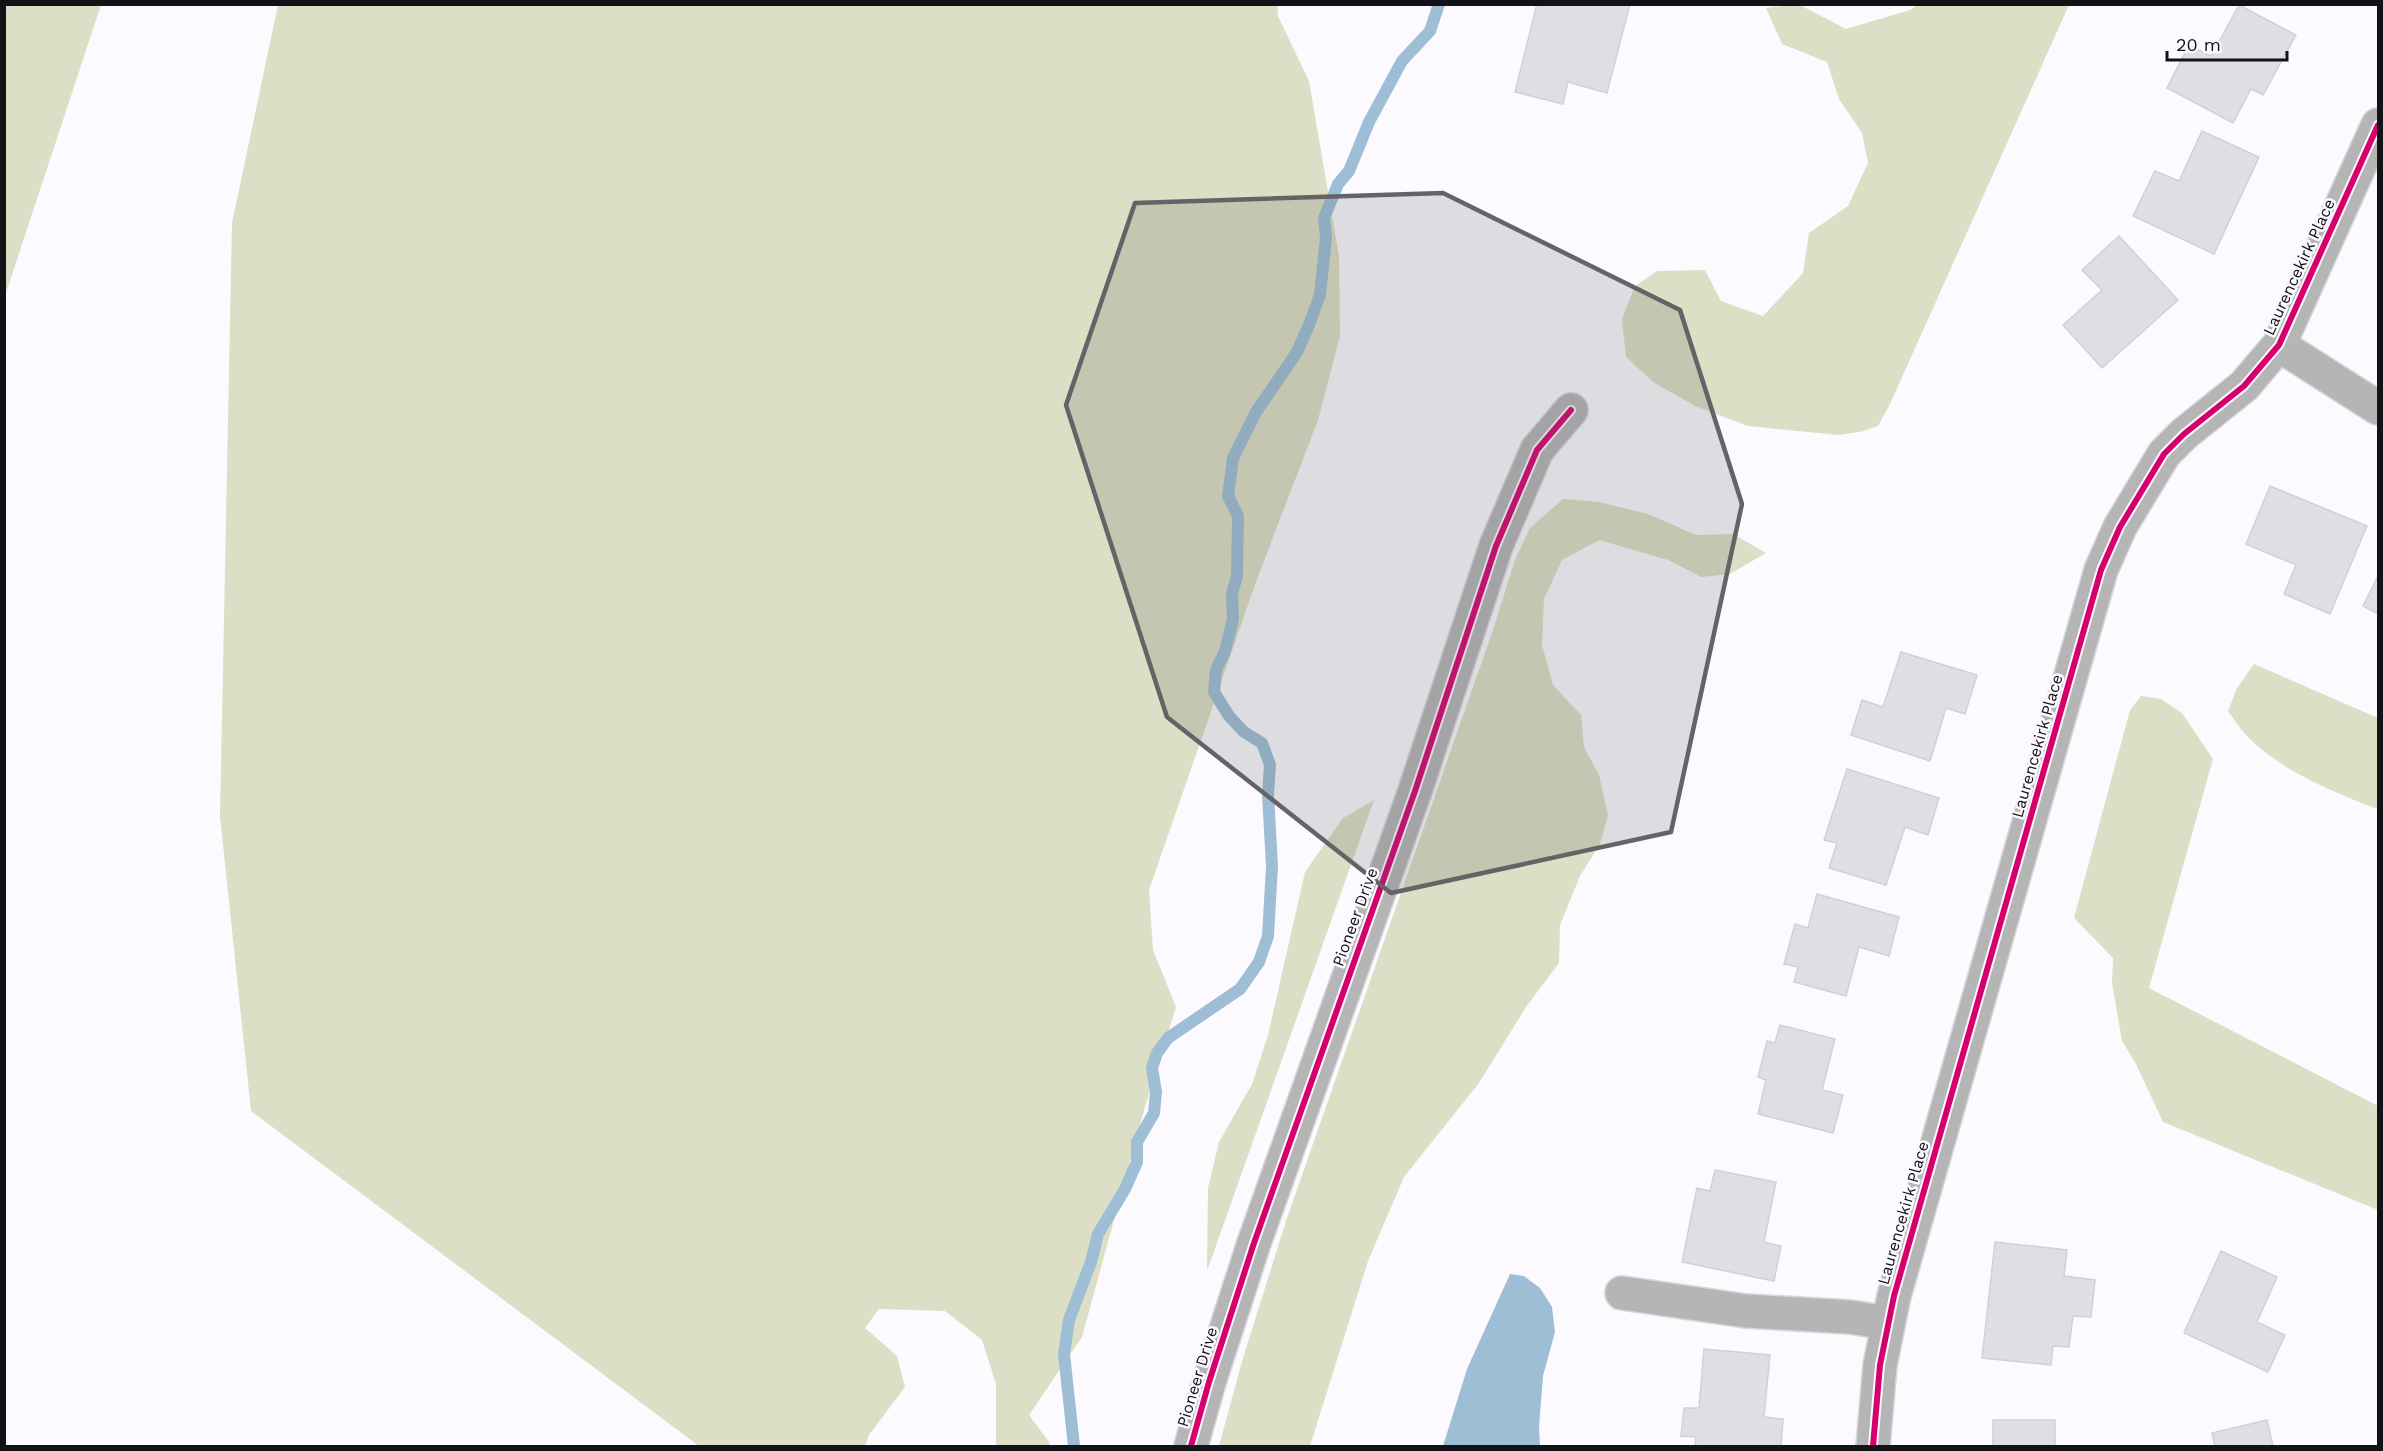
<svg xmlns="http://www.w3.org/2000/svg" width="2383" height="1451" font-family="'Work Sans',sans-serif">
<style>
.forest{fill:#dcdfc5}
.water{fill:#9dbed5}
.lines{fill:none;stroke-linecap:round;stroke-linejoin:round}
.stream{stroke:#9dbed5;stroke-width:12}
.building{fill:#dfdee2;stroke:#d2d0d4;stroke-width:1.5}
.minor-casing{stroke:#d7d6d8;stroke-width:36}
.minor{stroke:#b5b5b6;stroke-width:33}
.cycleway-casing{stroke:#fbf9ff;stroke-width:10}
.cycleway{stroke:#d6006c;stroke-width:6}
.marked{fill:#656367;fill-opacity:0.2;stroke:#656367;stroke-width:4.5;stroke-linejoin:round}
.labels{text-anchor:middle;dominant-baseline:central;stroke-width:5;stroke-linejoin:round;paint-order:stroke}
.street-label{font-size:16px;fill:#131216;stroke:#fbf9ff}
</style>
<rect width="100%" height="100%" fill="#fcfafe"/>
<path class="forest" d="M 5,4 L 101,5 L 5,296 L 4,5 Z
M 278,5 L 1277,5 L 1278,16 L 1309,81 L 1339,256 L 1340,336 L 1318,420 L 1257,579 L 1149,890 L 1153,950 L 1176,1007 L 1145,1107 L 1082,1337 L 1029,1415 L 1049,1442 L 1050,1446 L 996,1446 L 996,1384 L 982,1340 L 945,1311 L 879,1309 L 865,1328 L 897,1356 L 905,1387 L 869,1435 L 865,1446 L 699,1446 L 251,1111 L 220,816 L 232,223 Z
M 1789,5 L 1800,5 L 1846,29 L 1910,10 L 1917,5 L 2069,5 L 1890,404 L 1878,426 L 1860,432 L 1838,435 L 1748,426 L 1695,406 L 1653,382 L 1626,357 L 1622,319 L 1635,286 L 1657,271 L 1705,270 L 1721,301 L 1763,316 L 1803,273 L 1809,233 L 1848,206 L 1868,163 L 1862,133 L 1839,99 L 1827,62 L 1782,44 L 1766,8 Z
M 1563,499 L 1599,502 L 1648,514 L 1696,535 L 1733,534 L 1766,553 L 1730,574 L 1701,577 L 1668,560 L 1599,540 L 1562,560 L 1544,599 L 1542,645 L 1553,685 L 1581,715 L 1584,747 L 1599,775 L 1608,816 L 1600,844 L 1580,876 L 1560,925 L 1559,963 L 1526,1007 L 1479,1083 L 1404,1177 L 1368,1261 L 1310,1446 L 1219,1446 L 1243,1358 L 1287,1218 L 1493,630 L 1515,560 L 1530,528 Z
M 2254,664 L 2378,718 L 2378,809 C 2333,792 2283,772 2248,737 C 2240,729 2234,719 2228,711 L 2237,688 Z
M 2141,696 L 2161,699 L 2182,713 L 2213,759 L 2149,988 L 2378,1106 L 2378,1210 L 2163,1122 L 2135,1062 L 2122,1041 L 2112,983 L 2113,958 L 2074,918 L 2130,710 Z
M 1374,800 L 1207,1271 L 1208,1188 L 1219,1142 L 1252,1084 L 1268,1035 L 1305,872 L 1343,818 Z"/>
<path class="water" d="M 1510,1274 L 1524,1276 L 1540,1288 L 1552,1307 L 1555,1332 L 1543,1376 L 1539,1427 L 1540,1446 L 1443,1446 L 1467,1369 Z"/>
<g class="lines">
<path class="stream" d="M 1074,1446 L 1064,1354 L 1069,1320 L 1091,1262 L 1098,1234 L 1125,1189 L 1137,1162 L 1137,1142 L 1154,1113 L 1156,1092 L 1152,1068 L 1157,1053 L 1168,1038 L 1240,989 L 1259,962 L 1268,936 L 1272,866 L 1268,795 L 1270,765 L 1262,743 L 1244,732 L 1229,716 L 1214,692 L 1216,670 L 1225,651 L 1233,619 L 1232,594 L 1237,576 L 1238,516 L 1228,496 L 1233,458 L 1256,412 L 1297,352 L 1309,325 L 1320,295 L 1326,237 L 1324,218 L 1338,184 L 1349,171 L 1369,122 L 1402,61 L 1430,31 L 1439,4"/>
</g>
<path class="building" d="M 1537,4 L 1630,4 L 1607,93 L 1568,82 L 1563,104 L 1515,92 Z
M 2239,5 L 2296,35 L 2263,95 L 2251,89 L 2233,123 L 2167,88 L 2189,45 L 2211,56 Z
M 2202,131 L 2259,157 L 2214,254 L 2133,216 L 2155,171 L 2179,181 Z
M 2119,236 L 2178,300 L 2102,368 L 2063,325 L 2102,290 L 2082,270 Z
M 2270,486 L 2367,526 L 2330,614 L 2284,594 L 2296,565 L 2246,544 Z
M 2378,576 L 2378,614 L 2363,606 Z
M 1901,652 L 1977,675 L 1965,714 L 1946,708 L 1930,761 L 1851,735 L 1862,700 L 1883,707 Z
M 1847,769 L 1939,798 L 1928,835 L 1905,827 L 1886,885 L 1829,868 L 1837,843 L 1824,840 Z
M 1817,894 L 1899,917 L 1889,956 L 1859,947 L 1846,996 L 1794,982 L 1798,967 L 1784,964 L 1795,924 L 1808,928 Z
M 1780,1025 L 1835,1039 L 1822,1090 L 1843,1095 L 1833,1133 L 1758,1114 L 1766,1080 L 1758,1077 L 1767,1041 L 1775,1043 Z
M 1715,1170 L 1776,1182 L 1764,1242 L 1781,1246 L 1774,1281 L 1682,1262 L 1697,1188 L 1710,1191 Z
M 1995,1242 L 2067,1250 L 2064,1276 L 2095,1280 L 2091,1317 L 2073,1316 L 2069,1347 L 2053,1346 L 2051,1365 L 1982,1358 Z
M 2221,1251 L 2277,1277 L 2257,1322 L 2285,1335 L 2268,1372 L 2184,1333 Z
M 1704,1349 L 1770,1355 L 1764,1417 L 1783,1419 L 1781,1446 L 1695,1446 L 1696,1437 L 1681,1436 L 1684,1408 L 1699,1408 Z
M 1993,1420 L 2055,1420 L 2055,1446 L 1993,1446 Z
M 2267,1420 L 2273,1446 L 2215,1446 L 2212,1433 Z"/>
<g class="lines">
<defs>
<path id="minor" d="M 2279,345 L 2378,408
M 1622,1293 L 1746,1311 L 1850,1317 L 1888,1323
M 1191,1446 L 1209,1382 L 1254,1243 L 1415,791 L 1496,546 L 1537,450 L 1571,410
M 1873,1446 L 1880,1365 L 1894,1296 L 2101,570 L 2120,527 L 2164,454 L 2184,434 L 2244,386 L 2279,345 L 2378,125"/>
</defs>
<use href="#minor" class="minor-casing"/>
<use href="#minor" class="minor"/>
<defs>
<path id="cycleway" d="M 1191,1446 L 1209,1382 L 1254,1243 L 1415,791 L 1496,546 L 1537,450 L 1571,410
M 1873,1446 L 1880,1365 L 1894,1296 L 2101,570 L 2120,527 L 2164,454 L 2184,434 L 2244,386 L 2279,345 L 2378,125"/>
</defs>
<use href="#cycleway" class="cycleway-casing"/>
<use href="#cycleway" class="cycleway"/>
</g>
<path class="marked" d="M 1443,193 L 1680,310 L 1742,504 L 1671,832 L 1391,893 L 1167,717 L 1066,405 L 1135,203 Z"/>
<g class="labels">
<g class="street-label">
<text transform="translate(2299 267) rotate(-65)">Laurencekirk Place</text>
<text transform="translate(2037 746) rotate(-74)">Laurencekirk Place</text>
<text transform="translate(1355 917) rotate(-70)">Pioneer Drive</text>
<text transform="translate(1903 1213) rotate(-74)">Laurencekirk Place</text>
<text transform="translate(1197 1377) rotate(-73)">Pioneer Drive</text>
</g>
</g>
<rect width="2383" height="1451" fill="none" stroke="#131216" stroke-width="12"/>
<path d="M2167 51v9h120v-9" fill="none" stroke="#131216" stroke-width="3"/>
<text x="2176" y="51" font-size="18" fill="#131216" stroke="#fbf9ff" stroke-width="4.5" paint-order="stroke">20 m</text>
</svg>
